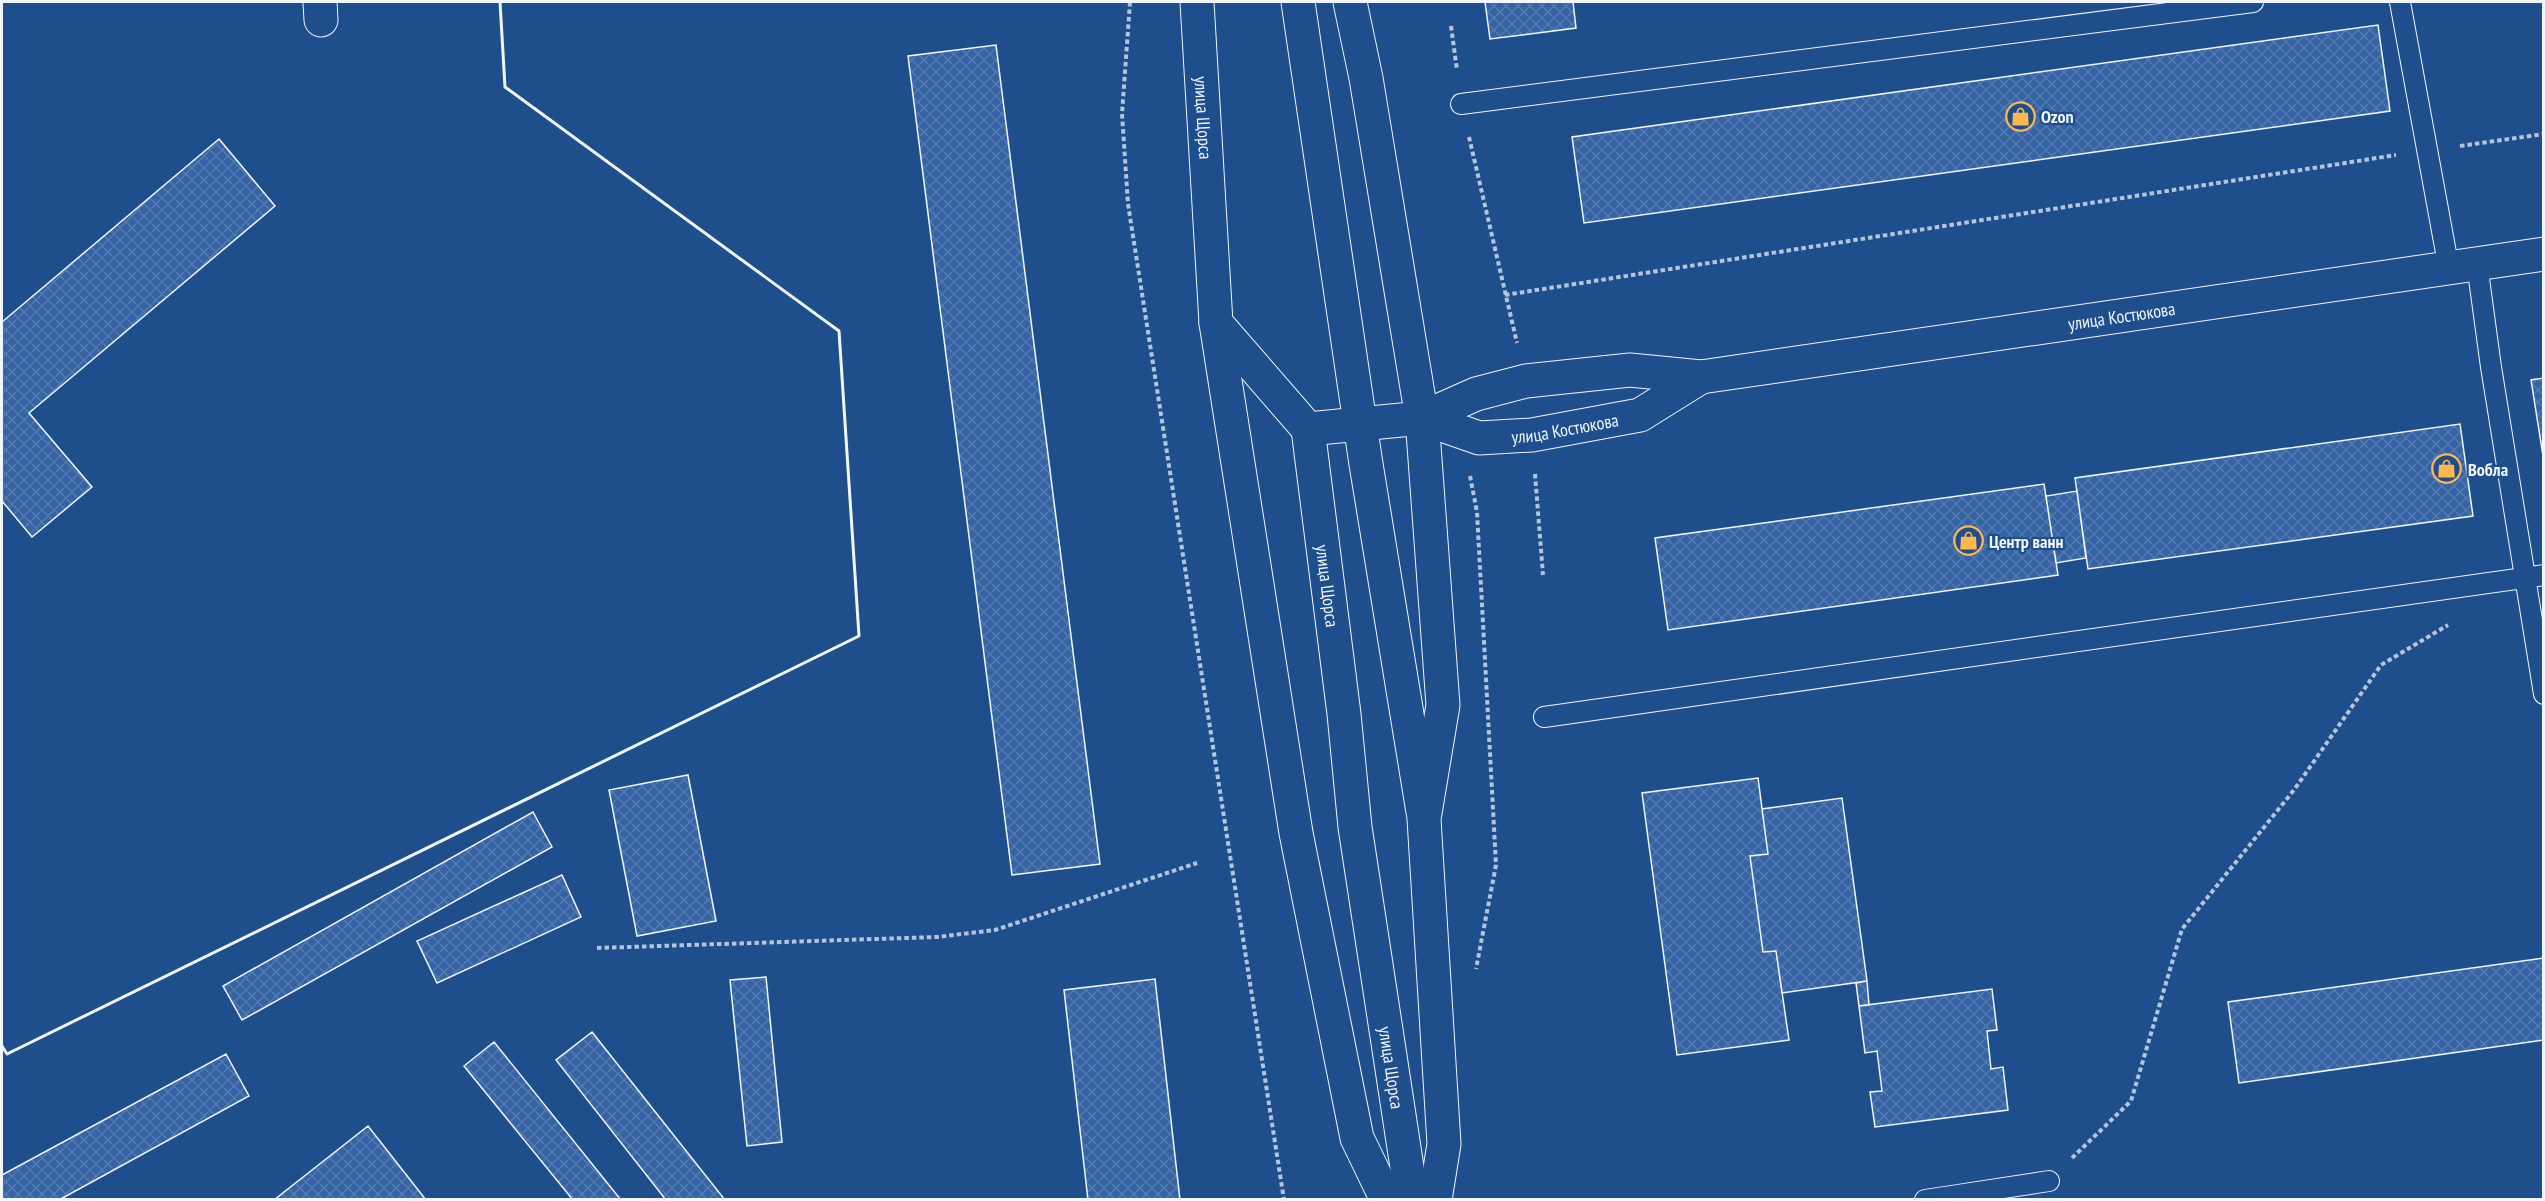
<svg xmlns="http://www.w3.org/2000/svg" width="2545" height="1201" font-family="'PT Sans Narrow',sans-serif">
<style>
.building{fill:url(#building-cross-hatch);stroke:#f2f6ff;stroke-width:1.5}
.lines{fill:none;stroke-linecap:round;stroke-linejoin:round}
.service-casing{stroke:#f2f6ff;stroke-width:22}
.minor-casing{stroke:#f2f6ff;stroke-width:35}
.secondary-casing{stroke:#f2f6ff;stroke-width:35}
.path{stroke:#b3c4dc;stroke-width:4;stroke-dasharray:4.5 3;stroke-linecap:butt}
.service{stroke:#1f4e8c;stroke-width:20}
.minor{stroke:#1f4e8c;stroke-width:33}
.secondary{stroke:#1f4e8c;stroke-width:33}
.wall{stroke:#f2f6ff;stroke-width:3}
.labels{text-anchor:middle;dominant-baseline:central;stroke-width:4.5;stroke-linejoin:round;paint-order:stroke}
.poi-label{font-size:18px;font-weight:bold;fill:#f2f6ff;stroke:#1f4e8c;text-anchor:start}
.street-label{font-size:18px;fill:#f2f6ff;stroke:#1f4e8c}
</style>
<defs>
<pattern id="building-cross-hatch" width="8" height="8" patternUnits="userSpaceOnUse" patternTransform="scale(1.5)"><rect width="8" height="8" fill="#3563a3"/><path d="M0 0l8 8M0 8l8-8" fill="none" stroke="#537ab1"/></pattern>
</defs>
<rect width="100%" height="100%" fill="#1f4e8c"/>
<path class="building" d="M 1485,2 L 1573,2 L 1576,28 L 1490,39 Z
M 2378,25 L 2390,111 L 1584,223 L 1572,137 Z
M 996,45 L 1100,864 L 1012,875 L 908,56 Z
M 219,139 L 275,206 L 29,413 L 92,487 L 32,537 L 2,501 L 2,322 Z
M 2544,378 L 2544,462 L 2531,380 Z
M 2460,424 L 2473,516 L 2088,569 L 2075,478 Z
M 2044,484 L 2058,575 L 1668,630 L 1655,538 Z
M 2077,491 L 2086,558 L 2056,563 L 2046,496 Z
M 688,775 L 716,921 L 637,936 L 609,790 Z
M 1758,778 L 1768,854 L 1750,856 L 1763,952 L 1776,951 L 1789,1040 L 1677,1055 L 1642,793 Z
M 1842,798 L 1867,981 L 1782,993 L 1776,951 L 1763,952 L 1750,856 L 1768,854 L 1762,809 Z
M 533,812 L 552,847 L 242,1020 L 223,986 Z
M 562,875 L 581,917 L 437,983 L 417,941 Z
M 2544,958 L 2544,1040 L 2239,1083 L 2228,1002 Z
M 766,977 L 782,1142 L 747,1146 L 730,980 Z
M 1155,979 L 1180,1200 L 1088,1200 L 1064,990 Z
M 1867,981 L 1869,1005 L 1859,1006 L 1856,983 Z
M 1992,989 L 1997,1030 L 1987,1031 L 1991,1069 L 2003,1067 L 2008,1110 L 1875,1127 L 1870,1092 L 1882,1091 L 1877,1051 L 1865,1053 L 1859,1006 Z
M 592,1032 L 725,1200 L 666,1200 L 556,1060 Z
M 494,1042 L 621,1200 L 573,1200 L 464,1066 Z
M 226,1054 L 249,1096 L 59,1200 L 2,1200 L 2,1175 Z
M 368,1126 L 426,1200 L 274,1200 Z"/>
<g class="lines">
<defs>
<path id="service" d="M 2400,2 L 2449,269
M 1461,104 L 2253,2
M 2477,264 L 2491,367 L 2544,694
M 1544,717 L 2544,575
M 1925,1200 L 2049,1181"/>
<g id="minor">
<path d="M 320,2 L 321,20"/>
<path d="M 1298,2 L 1366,464 L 1423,812"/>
<path id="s1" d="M 1308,429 L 1344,714 L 1355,827 L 1412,1200"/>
</g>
<g id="secondary">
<path id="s2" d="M 1197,2 L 1216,323 L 1308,429 L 1422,418 L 1476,394 L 1526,381 L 1630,370 L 1701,377 L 2544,254"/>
<path d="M 1350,2 L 1366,78 L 1422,418 L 1443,705 L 1424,819 L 1444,1144 L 1435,1200"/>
<path d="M 1216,323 L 1296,833 L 1357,1138 L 1387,1200"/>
<path id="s3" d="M 1422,418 L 1479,438 L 1532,435 L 1640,415 L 1701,377"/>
</g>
</defs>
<use href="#service" class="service-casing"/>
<use href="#minor" class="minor-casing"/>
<use href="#secondary" class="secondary-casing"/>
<path class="path" d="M 1130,2 L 1122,114 L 1128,204 L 1284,1200
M 1451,26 L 1457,70
M 1469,137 L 1517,343
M 2460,146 L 2544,134
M 1505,295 L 2396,155
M 1535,474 L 1543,575
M 1470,476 L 1477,512 L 1496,865 L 1476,969
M 597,948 L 937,937 L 995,930 L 1197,863
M 2072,1158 L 2131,1101 L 2182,929 L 2294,790 L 2381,665 L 2448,625"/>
<use href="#service" class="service"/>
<use href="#minor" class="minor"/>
<use href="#secondary" class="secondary"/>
<path class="wall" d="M 2,1046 L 7,1054 L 859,636 L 839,331 L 505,87 L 500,2"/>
</g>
<defs>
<symbol id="shop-ring" viewBox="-11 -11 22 22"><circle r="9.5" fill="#1f4e8c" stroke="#ffb74d" stroke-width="1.5"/><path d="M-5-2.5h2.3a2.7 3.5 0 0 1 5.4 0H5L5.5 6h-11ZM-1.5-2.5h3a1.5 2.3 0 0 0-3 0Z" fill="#ffb74d"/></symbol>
</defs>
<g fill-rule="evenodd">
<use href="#shop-ring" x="2004" y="100" width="33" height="33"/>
<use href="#shop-ring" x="2430" y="452" width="33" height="33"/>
<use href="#shop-ring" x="1952" y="524" width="33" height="33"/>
</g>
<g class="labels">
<g class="poi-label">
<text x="2041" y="116">Ozon</text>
<text x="2468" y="469">Вобла</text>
<text x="1989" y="541">Центр ванн</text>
</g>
<g class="street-label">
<text stroke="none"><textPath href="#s2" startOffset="116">улица Щорса</textPath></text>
<text stroke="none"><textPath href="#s2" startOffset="1288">улица Костюкова</textPath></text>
<text stroke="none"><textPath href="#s3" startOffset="147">улица Костюкова</textPath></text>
<text stroke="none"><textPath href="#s1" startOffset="158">улица Щорса</textPath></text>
<text stroke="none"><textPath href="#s1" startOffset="644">улица Щорса</textPath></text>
</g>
</g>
<rect width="2545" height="1201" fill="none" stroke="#f2f6ff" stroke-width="6"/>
</svg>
